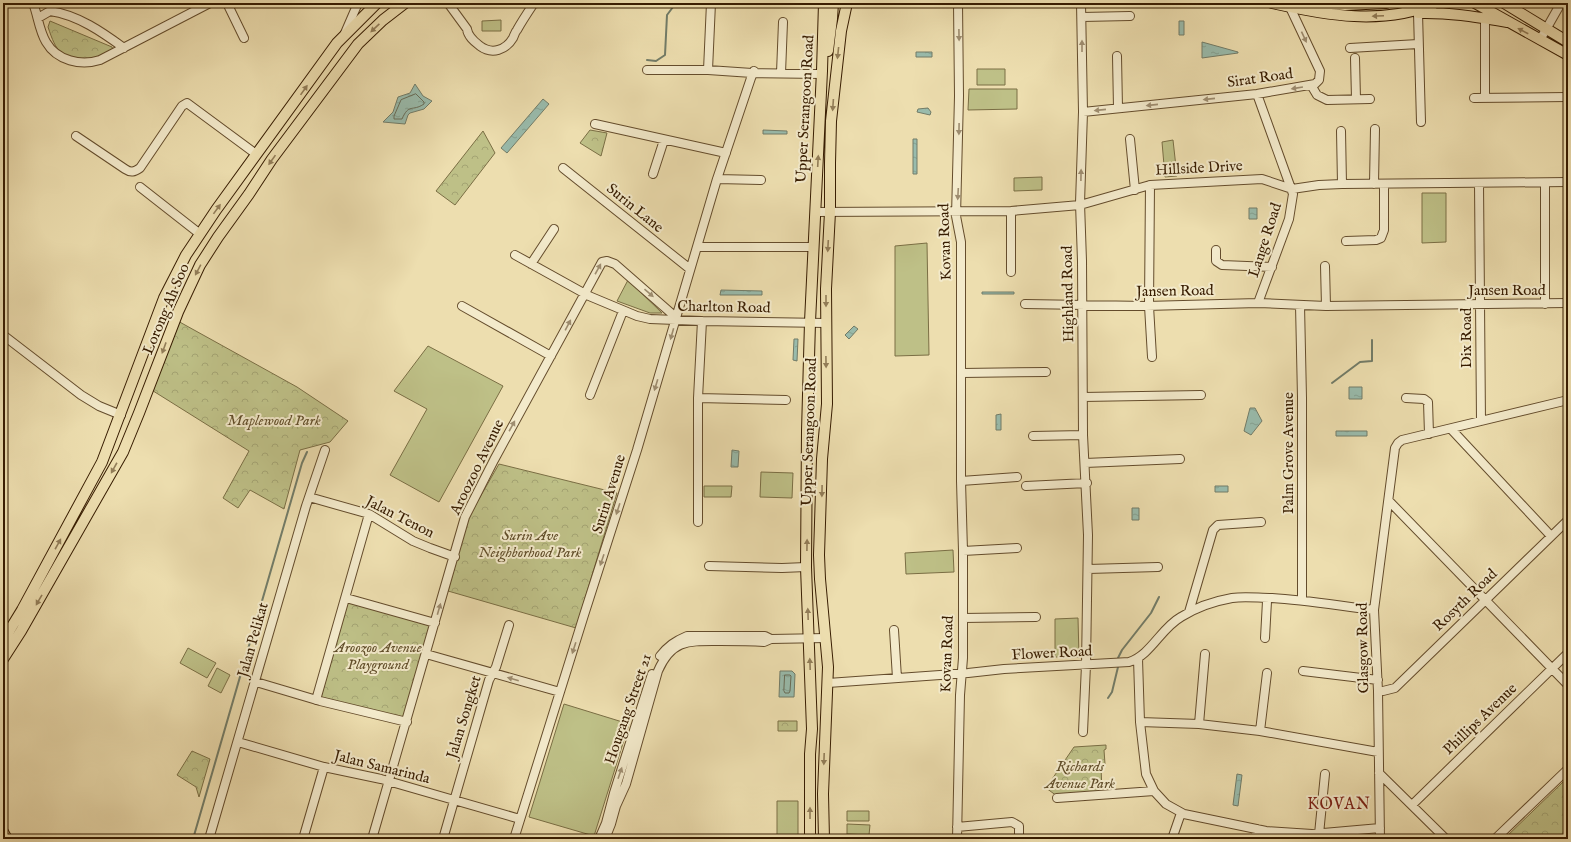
<svg xmlns="http://www.w3.org/2000/svg" width="1571" height="842" font-family="'IM FELL English',serif">
<style>
.grass{fill:#bec087;stroke:#7a6e44}
.forest{fill:url(#forest-crowns);stroke:#7a6e44}
.water{fill:url(#water-ripples);stroke:#727c68}
.lines{fill:none;stroke-linecap:round;stroke-linejoin:round}
.shore{stroke:#686c57;stroke-width:1}
.stream{stroke:#727c68;stroke-width:2}
.minor-casing{stroke:#644c2c;stroke-width:10}
.major-casing{stroke:#371c01;stroke-width:12}
.minor{stroke:#f3eacb;stroke-width:8}
.major{stroke:#eddeaf;stroke-width:10}
.oneway{fill:#927d58}
.oneway2{fill:#9e8d70}
.labels{text-anchor:middle;dominant-baseline:central;stroke-width:4;stroke-linejoin:round;paint-order:stroke}
.street-label{font-size:15px;fill:#371c01;stroke:#f3eacb}
.park-label{font-size:15px;font-style:italic;fill:#604d29;stroke:#f3eacb}
.neighbourhood-label{font-size:16px;letter-spacing:1px;fill:#7a1f14;stroke:#f3eacb}
</style>
<defs>
<pattern id="forest-crowns" width="20" height="18" patternUnits="userSpaceOnUse"><rect width="20" height="18" fill="#bec087"/><path d="M2 6a3 3 0 1 1 6 0M12 15a3 3 0 1 1 6 0" fill="none" stroke="#a4a473"/></pattern>
<pattern id="water-ripples" width="26" height="14" patternUnits="userSpaceOnUse"><rect width="26" height="14" fill="#99bcad"/><path d="M2 4q2-2 4 0t4 0M15 11q2-2 4 0t4 0" fill="none" stroke="#84a193"/></pattern>
</defs>
<rect width="100%" height="100%" fill="#eddeaf"/>
<filter id="stains"><feTurbulence type="fractalNoise" baseFrequency=".005" numOctaves="4"/><feColorMatrix values="0 0 0 0 .2 0 0 0 0 .09 0 0 0 0 .02 0 0 0 .5 -.17"/></filter>
<radialGradient id="worn" r=".72"><stop offset=".6" stop-color="#630" stop-opacity="0"/><stop offset="1" stop-color="#630" stop-opacity=".3"/></radialGradient>
<path class="grass" d="M 501,20 L 501,31 L 482,31 L 482,21 Z
M 977,69 L 1005,69 L 1005,85 L 977,85 Z
M 969,89 L 1017,89 L 1017,109 L 968,110 Z
M 1173,140 L 1177,176 L 1165,177 L 1162,142 Z
M 1042,177 L 1042,190 L 1014,191 L 1014,178 Z
M 1422,193 L 1446,193 L 1446,242 L 1422,243 Z
M 927,243 L 929,355 L 895,356 L 895,246 Z
M 628,280 L 662,313 L 650,313 L 617,301 Z
M 428,346 L 503,386 L 439,502 L 390,475 L 427,409 L 394,391 Z
M 761,472 L 793,473 L 792,498 L 760,497 Z
M 704,486 L 732,486 L 731,497 L 704,497 Z
M 953,550 L 954,572 L 906,574 L 905,553 Z
M 1078,618 L 1079,657 L 1055,657 L 1055,619 Z
M 188,648 L 216,663 L 207,678 L 180,663 Z
M 217,668 L 230,675 L 221,693 L 208,686 Z
M 564,704 L 629,724 L 594,836 L 529,817 Z
M 777,801 L 798,801 L 798,839 L 777,839 Z
M 847,811 L 869,811 L 869,821 L 847,821 Z
M 847,824 L 870,825 L 869,835 L 847,834 Z"/>
<path class="forest" d="M 50,21 L 112,47 L 113,50 L 84,62 C 59,53 57,54 48,27 Z
M 590,130 L 607,133 L 601,156 L 580,143 Z
M 483,131 L 495,153 L 455,205 L 436,191 Z
M 176,320 L 297,387 L 348,421 L 330,442 L 300,450 L 284,509 L 250,490 L 238,508 L 223,498 L 249,451 L 150,389 Z
M 499,464 L 617,493 L 576,628 L 448,591 L 468,518 Z
M 348,602 L 431,626 L 403,719 L 321,697 Z
M 778,721 L 797,721 L 797,731 L 778,731 Z
M 1106,745 L 1106,749 L 1104,750 L 1105,764 L 1101,765 L 1102,794 L 1057,796 L 1046,788 L 1074,747 Z
M 192,751 L 210,759 L 199,797 L 196,787 L 177,775 Z
M 1563,782 L 1568,787 L 1568,839 L 1504,839 Z"/>
<path class="water" d="M 1179,21 L 1184,21 L 1184,35 L 1179,35 Z
M 1202,42 L 1238,52 L 1238,53 L 1202,58 Z
M 916,52 L 932,52 L 932,57 L 916,57 Z
M 415,84 L 423,96 L 432,101 L 424,109 L 410,113 L 408,115 L 405,124 L 383,122 L 393,112 L 398,97 L 410,93 Z
M 543,99 L 549,104 L 507,153 L 501,148 Z
M 928,108 L 931,112 L 930,115 L 917,112 L 918,109 Z
M 763,130 L 787,131 L 787,134 L 763,134 Z
M 913,139 L 917,139 L 917,174 L 913,174 Z
M 1249,208 L 1257,208 L 1257,219 L 1249,219 Z
M 721,290 L 762,291 L 762,295 L 720,295 Z
M 982,292 L 1014,292 L 1014,294 L 982,294 Z
M 854,326 L 858,329 L 849,339 L 845,335 Z
M 794,339 L 798,339 L 797,361 L 793,360 Z
M 1349,387 L 1362,387 L 1362,399 L 1349,399 Z
M 1250,408 L 1255,408 L 1262,421 L 1251,435 L 1244,431 Z
M 1001,414 L 1001,430 L 996,430 L 996,415 Z
M 1336,431 L 1367,431 L 1367,436 L 1336,436 Z
M 732,450 L 739,451 L 738,467 L 731,467 Z
M 1215,486 L 1228,486 L 1228,492 L 1215,492 Z
M 1132,508 L 1139,508 L 1139,520 L 1132,520 Z
M 780,671 L 792,671 L 795,674 L 794,697 L 779,697 Z
M 1237,774 L 1242,775 L 1238,806 L 1233,805 Z"/>
<g class="lines">
<path class="shore" d="M 416,94 L 424,102 L 424,104 C 412,112 409,103 402,119 L 394,119 L 394,116 L 401,100 Z
M 785,675 L 790,675 L 791,676 L 790,691 L 789,693 L 785,693 L 784,691 Z"/>
<path class="stream" d="M 647,60 L 656,61 L 665,55 L 667,15 L 676,3
M 1332,383 L 1360,362 L 1372,361 L 1372,340
M 1118,658 L 1122,650 L 1151,613 L 1159,597
M 1108,698 L 1112,692 L 1118,667
M 193,839 L 302,463 L 307,452"/>
<defs>
<path id="minor" d="M 33,3 C 38,16 39,30 46,42 C 57,61 81,66 100,60 L 210,3
M 227,3 L 244,38
M 448,3 L 467,29 C 468,37 475,42 480,46 C 492,55 506,50 513,38 C 514,36 515,32 517,30 C 522,21 528,12 534,3
M 1081,3 L 1083,112 L 1080,203 L 1082,261 L 1083,435 L 1088,535 L 1086,665 L 1083,732
M 1418,13 L 1421,122
M 1082,17 L 1130,16
M 38,18 L 50,11 C 78,15 102,32 124,48
M 1485,18 L 1485,98
M 345,33 L 358,3
M 1540,40 L 1561,3
M 1350,48 L 1418,44
M 1117,56 L 1118,108
M 1355,58 L 1356,99
M 647,70 L 708,70 L 752,73 L 822,74
M 708,70 L 711,3
M 781,73 L 783,22
M 1311,85 L 1317,95 L 1327,100 L 1370,99
M 1257,94 L 1293,194 L 1289,219 L 1258,303
M 1474,98 L 1568,97
M 1083,112 L 1257,94 L 1315,84 L 1319,80 L 1320,71 L 1288,3
M 595,124 L 726,153
M 1341,131 L 1342,184
M 76,136 L 125,169 C 131,173 134,172 140,168 L 182,106 L 187,103 L 256,154
M 1130,139 L 1135,190
M 563,168 L 690,269
M 653,174 L 664,140
M 717,179 L 761,180
M 1479,183 L 1481,421
M 1545,183 L 1545,304
M 1374,184 L 1375,129
M 1150,185 L 1149,306 L 1152,357
M 140,187 L 200,234
M 1011,211 L 1011,272
M 815,212 L 1011,211 L 1080,205 L 1150,185 L 1262,179 L 1292,189 L 1319,185 L 1342,184 L 1568,182
M 1346,241 L 1376,240 L 1381,238 L 1384,230 L 1384,184
M 697,247 L 814,247
M 1216,250 L 1216,261 L 1222,265 L 1272,267
M 515,255 L 589,296 L 637,316 L 650,319 L 702,321 L 826,323
M 531,264 L 554,229
M 1325,266 L 1326,306
M 1025,304 L 1146,306 L 1258,303 L 1326,306 L 1568,303
M 1300,305 L 1302,398 L 1302,600
M 462,306 L 551,356
M 3,335 L 81,395 L 99,406 L 121,415
M 962,373 L 1046,372
M 590,395 L 623,311
M 1083,397 L 1201,395
M 698,398 L 786,400
M 1406,398 L 1424,399 L 1428,402 L 1429,434
M 1451,429 L 1551,536
M 1033,436 L 1083,435
M 1085,463 L 1180,459
M 961,481 L 1017,477
M 1026,486 L 1087,483
M 309,497 L 369,514 L 413,541 L 430,548 L 455,557
M 1389,501 L 1568,685
M 698,522 L 698,398 L 702,321
M 963,551 L 1017,548
M 709,566 L 782,568 L 806,567
M 1088,569 L 1158,567
M 346,598 L 435,623
M 1189,612 L 1213,530 L 1218,525 L 1261,522
M 963,618 L 1036,617
M 894,630 L 897,678
M 1265,638 L 1267,601
M 426,654 L 560,692
M 660,656 C 668,646 675,641 687,636 L 765,636 L 771,639
M 1138,659 L 1140,722 L 1146,774 L 1154,791 L 1166,804 L 1184,814 L 1266,831 L 1312,834 L 1380,828
M 1303,671 L 1378,680
M 256,682 L 320,701 L 407,722
M 828,683 L 968,673 L 1004,669 L 1129,662 C 1151,655 1161,628 1181,617 C 1195,608 1215,601 1232,598 C 1245,596 1258,598 1272,598 C 1306,600 1340,606 1374,610
M 1378,691 L 1383,691 L 1395,688 L 1568,520
M 316,700 L 369,514
M 1140,722 L 1199,724 L 1260,731 L 1378,752
M 1199,724 L 1205,654
M 1260,731 L 1267,673
M 238,742 L 324,767 L 381,779 L 520,819
M 1379,773 L 1446,839
M 1057,798 L 1154,791
M 1412,805 L 1568,653
M 957,827 L 1012,822 L 1019,826 L 1019,839
M 1319,834 L 1325,774
M 209,839 L 306,506 L 325,450
M 303,839 L 324,767
M 372,839 L 465,517 L 494,460 L 602,262 L 607,261 L 615,264 L 671,313 L 675,320
M 443,839 L 489,680 L 496,667 L 509,625
M 514,839 L 584,615 L 637,450 L 717,179 L 751,78 L 754,71
M 599,839 L 606,823 L 614,793 L 652,674
M 605,839 L 611,824 L 616,806 L 626,784 L 658,671 C 672,639 689,641 720,641 C 734,641 749,641 764,642 L 771,639 L 826,638
M 957,839 L 960,695 L 963,658 L 963,551 L 961,481 L 961,242 L 956,216 L 959,96 L 958,3
M 1172,839 L 1181,813
M 1255,839 L 1257,829
M 1380,839 L 1378,691 L 1374,610 L 1395,448 L 1398,443 L 1402,440 L 1568,400
M 1495,839 L 1568,769"/>
<path id="major" d="M 1272,3 C 1326,15 1383,26 1436,3
M 1320,3 L 1345,5 L 1386,3
M 1475,3 L 1568,55
M 1504,3 L 1568,42
M 1418,13 C 1448,12 1477,17 1507,22
M 828,51 L 832,19 L 833,3
M 3,641 L 22,610 L 102,462 L 164,298 L 186,255 L 216,210 L 337,43 L 377,3
M 3,659 L 21,631 L 123,452 L 139,413 L 178,312 L 200,265 L 218,237 L 249,194 L 272,159 L 358,44 L 383,20 L 405,3
M 3,832 L 7,839
M 810,839 L 810,754 L 812,729 L 806,567 L 807,431 L 810,322 L 822,71 L 824,3
M 824,839 L 823,794 L 828,667 L 820,579 L 819,555 L 822,459 L 827,404 L 826,289 L 830,212 L 830,163 L 831,121 L 841,31 L 847,3"/>
</defs>
<use href="#minor" class="minor-casing"/>
<use href="#major" class="major-casing"/>
<use href="#minor" class="minor"/>
<use href="#major" class="major"/>
</g>
<defs><path id="oneway-solid" d="M-6-.8H1V-3.2L6.5 0L1 3.2V.8H-6Z"/></defs>
<g class="oneway">
<use href="#oneway-solid" transform="translate(1378 16) rotate(177)"/>
<use href="#oneway-solid" transform="translate(375 28) rotate(137)"/>
<use href="#oneway-solid" transform="translate(1523 31) rotate(-152)"/>
<use href="#oneway-solid" transform="translate(838 53) rotate(96)"/>
<use href="#oneway-solid" transform="translate(304 90) rotate(-55)"/>
<use href="#oneway-solid" transform="translate(833 105) rotate(94)"/>
<use href="#oneway-solid" transform="translate(272 160) rotate(125)"/>
<use href="#oneway-solid" transform="translate(818 161) rotate(-87)"/>
<use href="#oneway-solid" transform="translate(217 209) rotate(-54)"/>
<use href="#oneway-solid" transform="translate(828 246) rotate(93)"/>
<use href="#oneway-solid" transform="translate(198 270) rotate(118)"/>
<use href="#oneway-solid" transform="translate(826 301) rotate(90)"/>
<use href="#oneway-solid" transform="translate(164 348) rotate(110)"/>
<use href="#oneway-solid" transform="translate(826 362) rotate(89)"/>
<use href="#oneway-solid" transform="translate(114 468) rotate(119)"/>
<use href="#oneway-solid" transform="translate(822 491) rotate(91)"/>
<use href="#oneway-solid" transform="translate(58 544) rotate(-61)"/>
<use href="#oneway-solid" transform="translate(807 545) rotate(-89)"/>
<use href="#oneway-solid" transform="translate(39 600) rotate(120)"/>
<use href="#oneway-solid" transform="translate(808 614) rotate(-92)"/>
<use href="#oneway-solid" transform="translate(810 664) rotate(-92)"/>
<use href="#oneway-solid" transform="translate(824 759) rotate(92)"/>
<use href="#oneway-solid" transform="translate(810 813) rotate(-90)"/>
</g>
<g class="oneway2">
<use href="#oneway-solid" transform="translate(959 35) rotate(89)"/>
<use href="#oneway-solid" transform="translate(1304 37) rotate(65)"/>
<use href="#oneway-solid" transform="translate(1082 46) rotate(-90)"/>
<use href="#oneway-solid" transform="translate(1297 88) rotate(171)"/>
<use href="#oneway-solid" transform="translate(1209 99) rotate(174)"/>
<use href="#oneway-solid" transform="translate(1152 105) rotate(174)"/>
<use href="#oneway-solid" transform="translate(1100 110) rotate(174)"/>
<use href="#oneway-solid" transform="translate(959 129) rotate(91)"/>
<use href="#oneway-solid" transform="translate(1081 175) rotate(-89)"/>
<use href="#oneway-solid" transform="translate(958 194) rotate(93)"/>
<use href="#oneway-solid" transform="translate(598 269) rotate(-61)"/>
<use href="#oneway-solid" transform="translate(649 293) rotate(41)"/>
<use href="#oneway-solid" transform="translate(568 325) rotate(-62)"/>
<use href="#oneway-solid" transform="translate(672 334) rotate(106)"/>
<use href="#oneway-solid" transform="translate(656 385) rotate(107)"/>
<use href="#oneway-solid" transform="translate(512 426) rotate(-61)"/>
<use href="#oneway-solid" transform="translate(618 509) rotate(108)"/>
<use href="#oneway-solid" transform="translate(602 560) rotate(109)"/>
<use href="#oneway-solid" transform="translate(439 609) rotate(-74)"/>
<use href="#oneway-solid" transform="translate(574 648) rotate(108)"/>
<use href="#oneway-solid" transform="translate(513 679) rotate(-164)"/>
<use href="#oneway-solid" transform="translate(620 773) rotate(-71)"/>
</g>
<g class="labels">
<g class="street-label">
<text transform="translate(1260 78) rotate(-8)">Sirat Road</text>
<text transform="translate(805 109) rotate(-87)">Upper Serangoon Road</text>
<text transform="translate(1199 168) rotate(-3)">Hillside Drive</text>
<text transform="translate(635 208) rotate(39)">Surin Lane</text>
<text transform="translate(1265 240) rotate(-72)">Lange Road</text>
<text transform="translate(945 242) rotate(-92)">Kovan Road</text>
<text x="1507" y="290">Jansen Road</text>
<text transform="translate(1175 291) rotate(-1)">Jansen Road</text>
<text transform="translate(1068 294) rotate(-91)">Highland Road</text>
<text transform="translate(724 307) rotate(1)">Charlton Road</text>
<text transform="translate(166 309) rotate(-67)">Lorong Ah Soo</text>
<text transform="translate(1466 338) rotate(-90)">Dix Road</text>
<text transform="translate(809 432) rotate(-88)">Upper Serangoon Road</text>
<text transform="translate(1288 453) rotate(-90)">Palm Grove Avenue</text>
<text transform="translate(477 467) rotate(-64)">Aroozoo Avenue</text>
<text transform="translate(609 494) rotate(-73)">Surin Avenue</text>
<text transform="translate(400 517) rotate(27)">Jalan Tenon</text>
<text transform="translate(1465 600) rotate(-44)">Rosyth Road</text>
<text transform="translate(253 640) rotate(-74)">Jalan Pelikat</text>
<text transform="translate(1363 648) rotate(-91)">Glasgow Road</text>
<text transform="translate(1052 653) rotate(-3)">Flower Road</text>
<text transform="translate(947 654) rotate(-88)">Kovan Road</text>
<text transform="translate(628 709) rotate(-71)">Hougang Street 21</text>
<text transform="translate(464 717) rotate(-73)">Jalan Songket</text>
<text transform="translate(1480 719) rotate(-44)">Phillips Avenue</text>
<text transform="translate(382 767) rotate(14)">Jalan Samarinda</text>
</g>
<g class="park-label">
<text x="274" y="420">Maplewood Park</text>
<text x="530" y="535">Surin Ave<tspan x="530" dy="17">Neighborhood Park</tspan></text>
<text x="378" y="647">Aroozoo Avenue<tspan x="378" dy="17">Playground</tspan></text>
<text x="1080" y="766">Richards<tspan x="1080" dy="17">Avenue Park</tspan></text>
</g>
<g class="neighbourhood-label">
<text x="1339" y="805">KOVAN</text>
</g>
</g>
<rect width="1571" height="842" fill="none" stroke="#eddeaf" stroke-width="16"/>
<rect x="4" y="4" width="1563" height="834" fill="none" stroke="#371c01" stroke-width="2"/>
<rect x="8" y="8" width="1555" height="826" fill="none" stroke="#371c01"/>
<rect width="100%" height="100%" filter="url(#stains)"/>
<rect width="100%" height="100%" fill="url(#worn)"/>
</svg>
